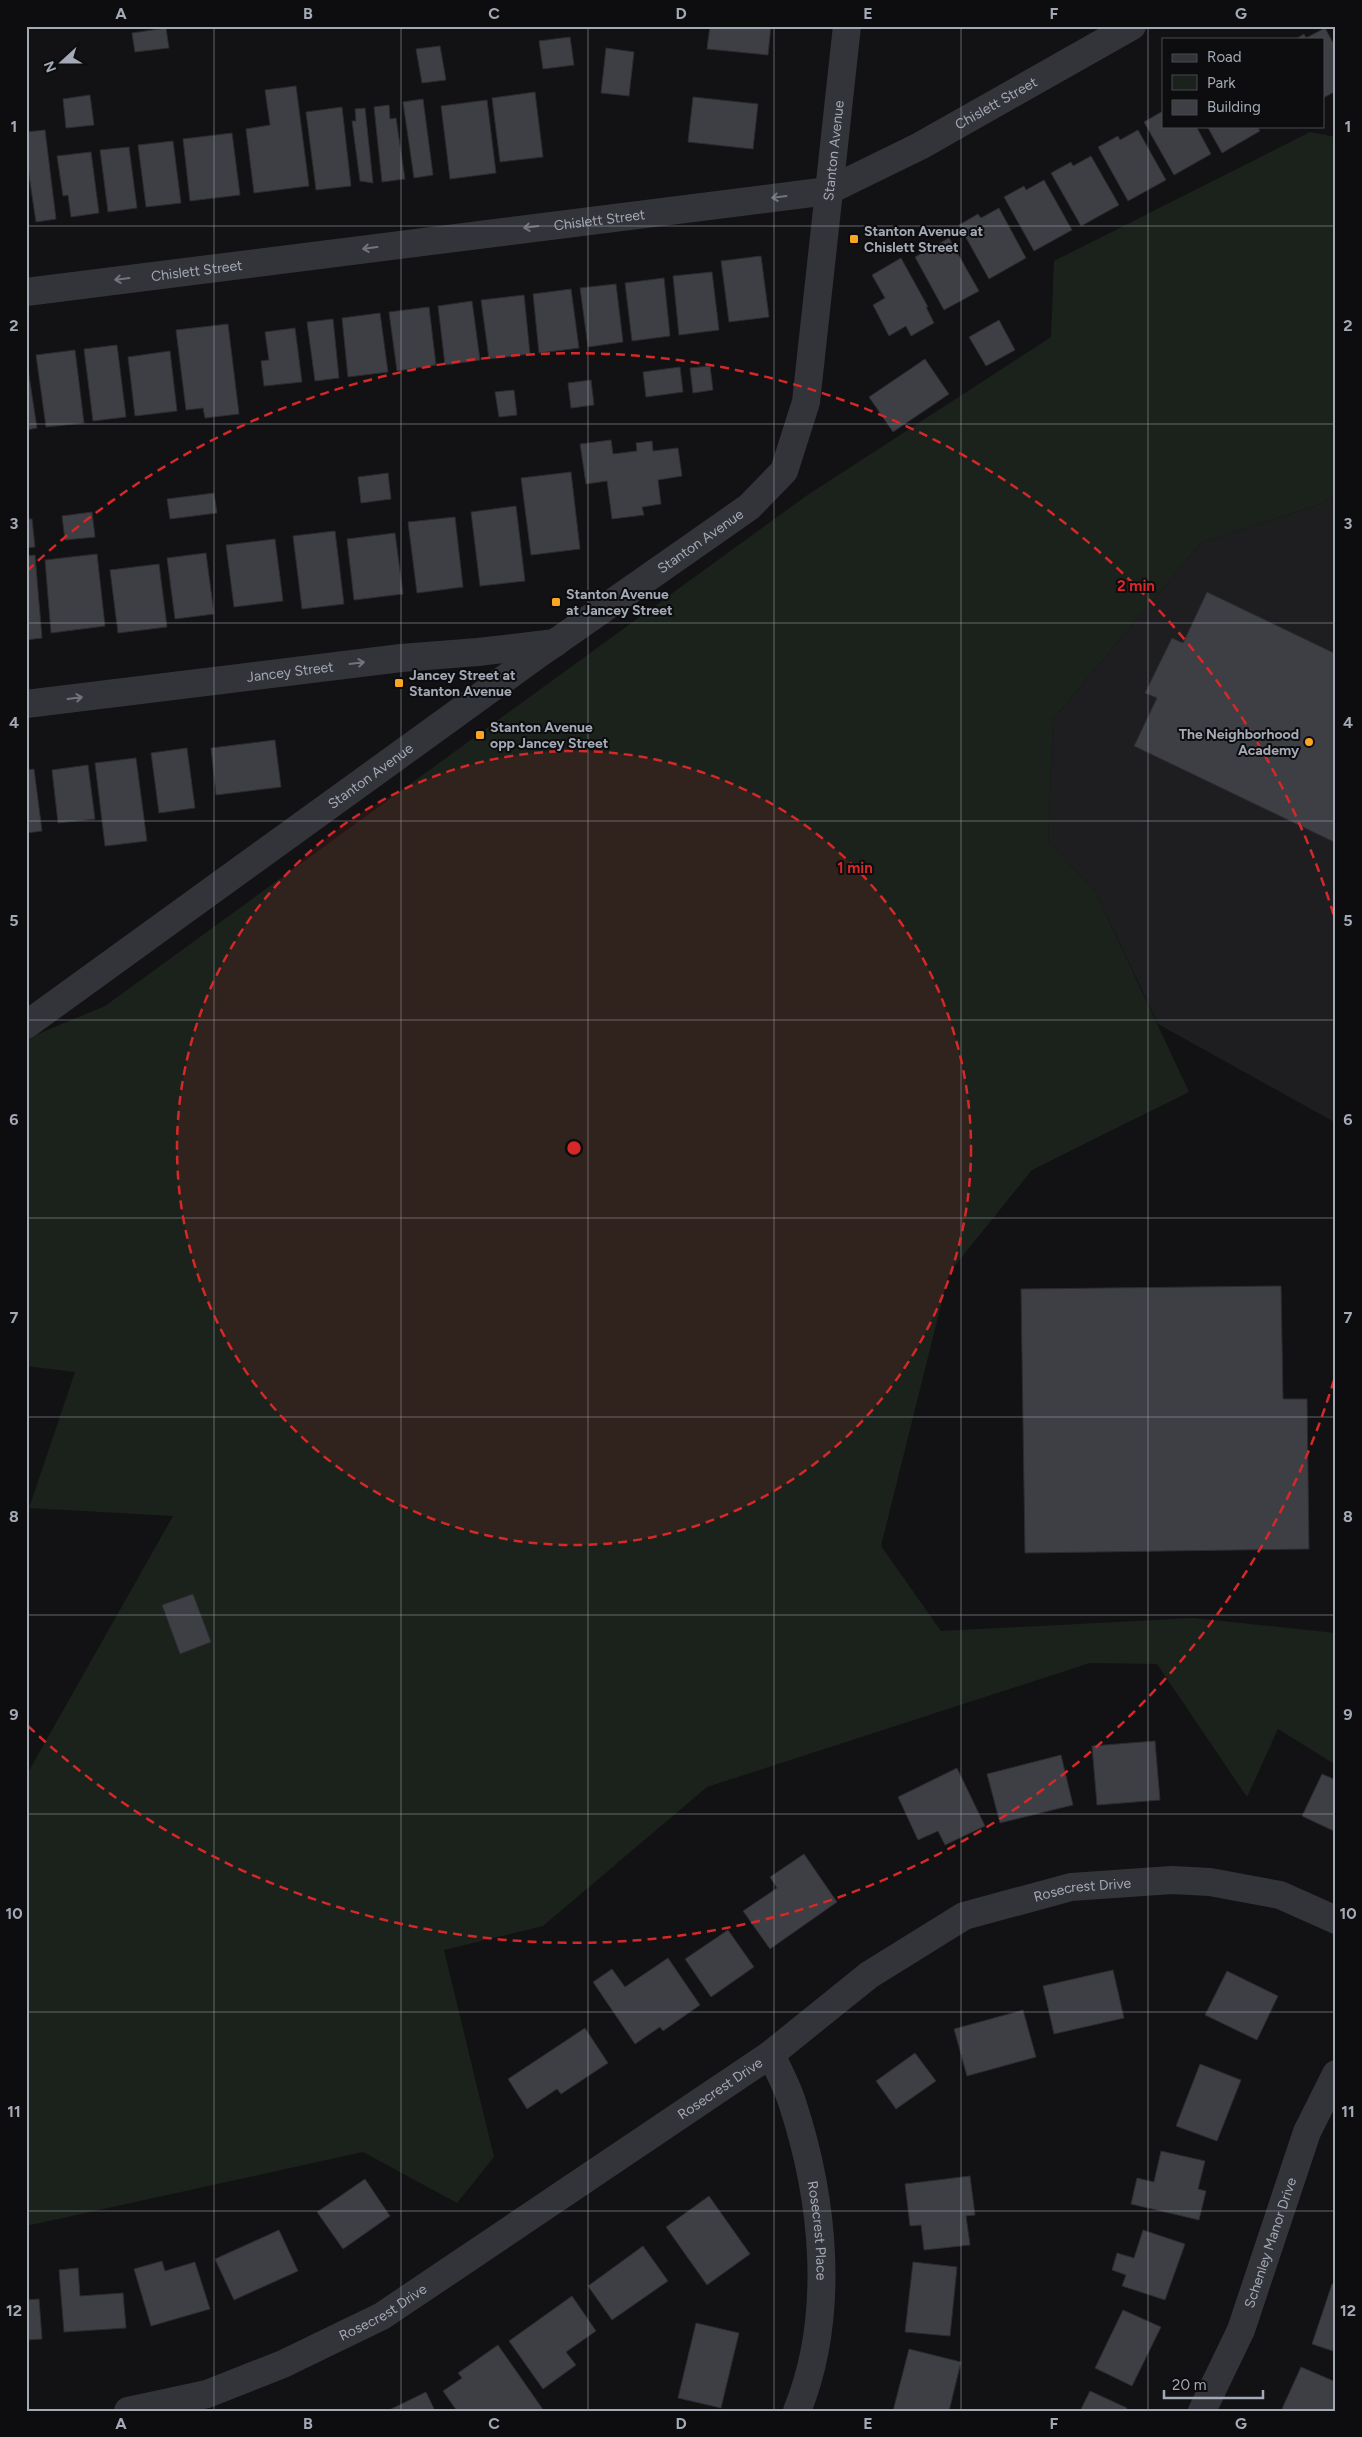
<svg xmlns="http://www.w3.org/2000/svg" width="1362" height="2437" font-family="Figtree,sans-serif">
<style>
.built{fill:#1e1e21}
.green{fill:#1a221b}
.building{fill:#3e3f44;stroke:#2c2c30}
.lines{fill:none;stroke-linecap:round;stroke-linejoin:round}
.minor{stroke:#333439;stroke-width:28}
.tertiary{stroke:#333439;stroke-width:28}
.oneway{stroke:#71747d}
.grid{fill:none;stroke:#a3a9b5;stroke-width:1;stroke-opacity:0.55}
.ring{fill:none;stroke:#d62828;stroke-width:2.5;stroke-dasharray:9 6}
.poi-dot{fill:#faa623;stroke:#0d0d0f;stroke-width:2}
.labels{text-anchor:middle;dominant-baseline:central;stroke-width:4;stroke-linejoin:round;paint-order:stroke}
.street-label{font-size:14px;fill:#a3a9b5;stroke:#0d0d0f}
.poi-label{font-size:14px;font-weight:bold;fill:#a3a9b5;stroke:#0d0d0f;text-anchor:start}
.centre{fill:#d62828;stroke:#0d0d0f;stroke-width:2.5}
.ring-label{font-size:15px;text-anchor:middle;font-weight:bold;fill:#d62828;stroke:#0d0d0f;stroke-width:4;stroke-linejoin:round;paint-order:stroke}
.neatline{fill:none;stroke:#a3a9b5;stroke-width:2}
.grid-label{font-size:16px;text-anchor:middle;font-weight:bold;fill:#a3a9b5}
</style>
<rect width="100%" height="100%" fill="#121214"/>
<path class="built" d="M 1336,494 L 1336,1123 L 1158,1024 L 1095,891 L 1048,841 L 1053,719 L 1202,542 L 1324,503 Z"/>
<path class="green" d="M 1310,132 L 1336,137 L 1336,494 L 1324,503 L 1202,542 L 1053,719 L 1048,841 L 1095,891 L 1189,1092 L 1032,1170 L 949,1273 L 881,1546 L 941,1631 L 1193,1618 L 1336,1633 L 1336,1765 L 1278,1729 L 1247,1797 L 1157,1664 L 1090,1663 L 707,1787 L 543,1926 L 444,1950 L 494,2157 L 457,2203 L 363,2152 L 26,2226 L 26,1776 L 173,1516 L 29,1508 L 75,1372 L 26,1366 L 26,1039 L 105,1006 L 806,496 L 1051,337 L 1054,261 Z"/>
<path class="building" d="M 710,26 L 771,26 L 768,55 L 707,49 Z
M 166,28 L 169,48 L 135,52 L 132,33 Z
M 1325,28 L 1336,48 L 1336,91 L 1323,98 L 1323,39 L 1296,39 L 1304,34 L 1306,38 Z
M 570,37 L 574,65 L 543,69 L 539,41 Z
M 440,46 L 446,80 L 422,83 L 416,49 Z
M 606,48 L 634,52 L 629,96 L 601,93 Z
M 296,86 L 309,186 L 254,193 L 246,129 L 270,125 L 265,90 Z
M 535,92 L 543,157 L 500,162 L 492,98 Z
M 90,95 L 94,125 L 66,128 L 63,99 Z
M 693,97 L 758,104 L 753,149 L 688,142 Z
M 423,99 L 433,175 L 414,178 L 403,102 Z
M 487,100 L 496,173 L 450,179 L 441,106 Z
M 389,105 L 390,119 L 396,118 L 405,179 L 382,182 L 374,107 Z
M 342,107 L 351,186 L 316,190 L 306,112 Z
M 365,108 L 373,183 L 360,181 L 352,121 L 356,121 L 355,109 Z
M 1163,111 L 1163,126 L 1196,126 L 1211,154 L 1174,175 L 1144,122 Z
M 1207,126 L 1257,126 L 1260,131 L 1222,153 Z
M 45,130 L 56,219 L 36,222 L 26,155 L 26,132 Z
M 1138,130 L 1166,180 L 1128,201 L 1098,147 L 1118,136 L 1120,140 Z
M 232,133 L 240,195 L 190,201 L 183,139 Z
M 173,141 L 181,203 L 146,207 L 138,145 Z
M 129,147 L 137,208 L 108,212 L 100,150 Z
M 91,152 L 99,213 L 71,217 L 68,195 L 63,196 L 57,156 Z
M 1091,156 L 1119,205 L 1081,226 L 1051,173 L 1071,162 L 1073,166 Z
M 1044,180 L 1072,230 L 1034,251 L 1004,197 L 1024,186 L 1026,190 Z
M 999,208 L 1026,258 L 989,279 L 959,225 L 978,214 L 981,218 Z
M 949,238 L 979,291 L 944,310 L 915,257 Z
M 761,256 L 769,317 L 729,322 L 721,261 Z
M 901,258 L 928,307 L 926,307 L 934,323 L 911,336 L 906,326 L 889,336 L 873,305 L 885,298 L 872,275 Z
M 712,272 L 719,330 L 679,335 L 673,276 Z
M 664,278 L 670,336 L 632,341 L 625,283 Z
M 616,284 L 623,342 L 588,347 L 580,288 Z
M 571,289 L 579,348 L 539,353 L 533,294 Z
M 524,295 L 530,354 L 489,359 L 481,300 Z
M 472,301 L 480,360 L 445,365 L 438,306 Z
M 429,307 L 436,365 L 397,371 L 389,312 Z
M 380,313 L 388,372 L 348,377 L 342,318 Z
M 333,319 L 339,378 L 315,381 L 307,322 Z
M 999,320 L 1015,350 L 986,366 L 969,337 Z
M 228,324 L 239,414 L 205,418 L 203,408 L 186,410 L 176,330 Z
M 295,328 L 302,382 L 264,386 L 261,361 L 269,360 L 265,332 Z
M 117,345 L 126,417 L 93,421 L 84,349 Z
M 75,350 L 84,423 L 46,427 L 36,355 Z
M 170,351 L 177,411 L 135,416 L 128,357 Z
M 26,356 L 37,428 L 26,430 Z
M 925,359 L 949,394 L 893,432 L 869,397 Z
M 710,366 L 713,390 L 693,393 L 690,368 Z
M 680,367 L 683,392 L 646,397 L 643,372 Z
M 591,380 L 594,405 L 571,408 L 568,383 Z
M 514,390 L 517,415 L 499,417 L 495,392 Z
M 611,440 L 613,454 L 637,451 L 636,443 L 652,441 L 653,451 L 678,448 L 682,476 L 658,480 L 661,504 L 642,507 L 644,515 L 612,519 L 607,481 L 586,484 L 580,444 Z
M 571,472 L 580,549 L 531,555 L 521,478 Z
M 388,473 L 391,499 L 361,503 L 358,477 Z
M 214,493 L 217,513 L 170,519 L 167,499 Z
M 516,506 L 525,581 L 480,586 L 471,512 Z
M 92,512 L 95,537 L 65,540 L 62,516 Z
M 455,517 L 463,587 L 417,593 L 408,522 Z
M 26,519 L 32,519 L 35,547 L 26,548 Z
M 335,531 L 344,604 L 302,609 L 293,536 Z
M 395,533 L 403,594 L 354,600 L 347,539 Z
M 275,539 L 283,601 L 234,607 L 226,545 Z
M 206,553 L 214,614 L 175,619 L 167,558 Z
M 97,554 L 105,626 L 51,633 L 45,560 Z
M 35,555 L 42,638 L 26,640 L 26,556 Z
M 159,564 L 167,627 L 118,633 L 110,570 Z
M 1207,592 L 1336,654 L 1336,843 L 1134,746 L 1157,698 L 1145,693 L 1172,638 L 1183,643 Z
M 275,740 L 281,787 L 216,795 L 211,748 Z
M 187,748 L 195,808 L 159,813 L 151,753 Z
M 136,758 L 147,841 L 105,846 L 95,763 Z
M 88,765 L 95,819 L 58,823 L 52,770 Z
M 34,769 L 42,831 L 26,833 L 26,770 Z
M 1281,1286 L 1283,1399 L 1307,1399 L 1309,1549 L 1025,1553 L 1021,1289 Z
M 193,1594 L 211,1642 L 180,1654 L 162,1605 Z
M 1155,1741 L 1160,1800 L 1097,1805 L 1092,1746 Z
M 1061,1755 L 1073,1805 L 1000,1823 L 987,1774 Z
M 957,1768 L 985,1826 L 945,1845 L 938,1831 L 918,1840 L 898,1797 Z
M 1322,1774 L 1336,1780 L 1336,1832 L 1302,1816 Z
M 804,1854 L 837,1902 L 770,1949 L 743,1911 L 777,1888 L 770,1877 Z
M 728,1930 L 754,1967 L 711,1997 L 685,1959 Z
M 668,1958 L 700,2005 L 663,2031 L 660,2027 L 635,2044 L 593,1982 L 612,1969 L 625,1987 Z
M 1113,1970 L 1124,2018 L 1054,2034 L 1043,1986 Z
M 1227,1971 L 1278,1996 L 1257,2040 L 1205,2015 Z
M 1023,2010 L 1036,2057 L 967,2076 L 954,2029 Z
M 585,2028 L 608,2063 L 561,2094 L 557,2089 L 527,2109 L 508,2079 Z
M 915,2053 L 936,2081 L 896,2109 L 876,2081 Z
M 1200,2064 L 1241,2080 L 1217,2141 L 1176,2126 Z
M 1161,2151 L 1205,2161 L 1198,2189 L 1206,2191 L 1199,2220 L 1131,2204 L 1137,2178 L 1154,2182 Z
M 970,2176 L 975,2215 L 966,2216 L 970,2245 L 924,2250 L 921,2225 L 910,2226 L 905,2184 Z
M 365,2179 L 390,2216 L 343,2249 L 317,2212 Z
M 709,2196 L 750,2254 L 707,2285 L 666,2227 Z
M 279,2230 L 298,2271 L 234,2300 L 215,2259 Z
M 1143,2230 L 1185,2244 L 1165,2300 L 1122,2286 L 1126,2275 L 1112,2270 L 1117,2253 L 1134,2258 Z
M 643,2246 L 668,2281 L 612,2320 L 588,2286 Z
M 162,2261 L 165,2271 L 195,2262 L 210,2309 L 151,2326 L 134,2269 Z
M 913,2262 L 957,2267 L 950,2336 L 905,2332 Z
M 78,2268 L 80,2296 L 123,2293 L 126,2328 L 64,2332 L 59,2270 Z
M 1332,2284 L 1336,2285 L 1336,2352 L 1312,2344 Z
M 572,2296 L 596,2331 L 566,2352 L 576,2365 L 543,2389 L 509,2341 Z
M 39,2299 L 42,2339 L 26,2340 L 26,2300 Z
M 1123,2310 L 1161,2327 L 1132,2386 L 1095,2368 Z
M 696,2323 L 739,2333 L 721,2408 L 678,2398 Z
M 498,2345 L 544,2411 L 457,2411 L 443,2391 L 462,2378 L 458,2373 Z
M 909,2349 L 961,2362 L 949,2411 L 893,2411 Z
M 1301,2367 L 1336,2382 L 1335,2411 L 1281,2411 Z
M 1090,2391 L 1127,2408 L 1126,2411 L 1080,2411 Z
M 426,2392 L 435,2411 L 387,2411 Z"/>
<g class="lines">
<g class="minor">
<path id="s1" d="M 26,292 L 828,191 L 920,146 L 1132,26"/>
<path id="s2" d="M 26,704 L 401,658 L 478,652 L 555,643"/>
<path id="s3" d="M 771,2054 C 778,2070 787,2086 792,2102 C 824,2199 836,2315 797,2411"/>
<path id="s4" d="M 128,2411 L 207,2394 L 283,2364 L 382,2316 L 771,2054 L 869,1975 L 964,1916 L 1071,1887 L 1172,1880 L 1210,1882 L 1280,1895 L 1336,1920"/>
<path id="s5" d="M 1202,2411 L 1241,2330 L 1307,2132 L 1336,2074"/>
</g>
<path class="tertiary" id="s6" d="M 26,1025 L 536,656 L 749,507 L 784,471 L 806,402 L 847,26"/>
</g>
<defs><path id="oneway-shaft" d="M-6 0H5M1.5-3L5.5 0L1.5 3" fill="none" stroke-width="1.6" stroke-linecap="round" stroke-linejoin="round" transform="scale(1.25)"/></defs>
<g class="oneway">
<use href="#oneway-shaft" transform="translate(779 197) rotate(173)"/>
<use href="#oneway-shaft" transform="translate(531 227) rotate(173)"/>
<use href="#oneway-shaft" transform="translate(370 248) rotate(173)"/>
<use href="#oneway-shaft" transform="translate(122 279) rotate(173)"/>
<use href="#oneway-shaft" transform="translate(357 663) rotate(-7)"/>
<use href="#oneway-shaft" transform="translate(75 698) rotate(-7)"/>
</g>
<path class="grid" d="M 214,26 L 214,2411M 401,26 L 401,2411M 588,26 L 588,2411M 774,26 L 774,2411M 961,26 L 961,2411M 1148,26 L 1148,2411M 26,226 L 1336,226M 26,424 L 1336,424M 26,623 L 1336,623M 26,821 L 1336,821M 26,1020 L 1336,1020M 26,1218 L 1336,1218M 26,1417 L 1336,1417M 26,1615 L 1336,1615M 26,1814 L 1336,1814M 26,2012 L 1336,2012M 26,2211 L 1336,2211"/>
<circle cx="574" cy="1148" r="397" fill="#d62828" fill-opacity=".12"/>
<g class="ring">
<circle cx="574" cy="1148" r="397"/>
<path d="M1334 1380A795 795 0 0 1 27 1725M27 571A795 795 0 0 1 1334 916"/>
</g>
<g class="poi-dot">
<rect x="849" y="234" width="10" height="10" rx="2.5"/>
<rect x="551" y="597" width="10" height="10" rx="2.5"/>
<rect x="394" y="678" width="10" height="10" rx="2.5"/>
<rect x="475" y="730" width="10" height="10" rx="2.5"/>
<circle cx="1309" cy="742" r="5"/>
</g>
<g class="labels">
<g class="street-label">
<text stroke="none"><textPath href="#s1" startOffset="998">Chislett Street</textPath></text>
<text stroke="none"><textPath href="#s6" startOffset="1265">Stanton Avenue</textPath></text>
<text stroke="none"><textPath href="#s1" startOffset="578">Chislett Street</textPath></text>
<text stroke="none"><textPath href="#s1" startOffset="172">Chislett Street</textPath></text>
<text stroke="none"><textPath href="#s6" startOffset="830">Stanton Avenue</textPath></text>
<text stroke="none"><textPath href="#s2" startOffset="266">Jancey Street</textPath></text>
<text stroke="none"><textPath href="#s6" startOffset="425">Stanton Avenue</textPath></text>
<text stroke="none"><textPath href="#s4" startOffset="1101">Rosecrest Drive</textPath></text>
<text stroke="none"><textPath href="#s4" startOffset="680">Rosecrest Drive</textPath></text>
<text stroke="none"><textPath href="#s3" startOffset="184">Rosecrest Place</textPath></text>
<text stroke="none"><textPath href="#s5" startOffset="182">Schenley Manor Drive</textPath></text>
<text stroke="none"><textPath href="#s4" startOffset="275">Rosecrest Drive</textPath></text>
</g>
<g class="poi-label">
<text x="864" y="231">Stanton Avenue at<tspan x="864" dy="16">Chislett Street</tspan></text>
<text x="566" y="594">Stanton Avenue<tspan x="566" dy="16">at Jancey Street</tspan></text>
<text x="409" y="675">Jancey Street at<tspan x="409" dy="16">Stanton Avenue</tspan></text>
<text x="490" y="727">Stanton Avenue<tspan x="490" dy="16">opp Jancey Street</tspan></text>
<text x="1299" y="734" text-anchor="end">The Neighborhood<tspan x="1299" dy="16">Academy</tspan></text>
</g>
</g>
<circle cx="574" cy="1148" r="8" class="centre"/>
<g class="ring-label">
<text x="1136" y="591">2 min</text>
<text x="855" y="873">1 min</text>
</g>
<rect width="1362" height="2437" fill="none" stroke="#0d0d0f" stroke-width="55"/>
<rect x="1162" y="38" width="162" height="90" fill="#0d0d0f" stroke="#494b51"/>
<rect x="1172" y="54" width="25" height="8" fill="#333439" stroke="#494b51"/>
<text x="1207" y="62" font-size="15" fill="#a3a9b5">Road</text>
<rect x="1172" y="75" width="25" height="15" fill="#1a221b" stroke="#494b51"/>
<text x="1207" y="88" font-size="15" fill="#a3a9b5">Park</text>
<rect x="1172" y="100" width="25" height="15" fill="#3e3f44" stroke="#494b51"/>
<text x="1207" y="112" font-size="15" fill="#a3a9b5">Building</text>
<g transform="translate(62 62) rotate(249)" stroke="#0d0d0f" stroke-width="4" paint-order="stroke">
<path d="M0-4L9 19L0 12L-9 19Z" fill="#a3a9b5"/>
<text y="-8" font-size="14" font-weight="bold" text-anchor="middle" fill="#a3a9b5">N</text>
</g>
<path d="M1164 2390v8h99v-8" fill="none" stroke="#a3a9b5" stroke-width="2.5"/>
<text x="1172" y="2390" font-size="15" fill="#a3a9b5" stroke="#0d0d0f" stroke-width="4" paint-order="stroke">20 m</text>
<rect x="28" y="28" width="1306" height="2382" class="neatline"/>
<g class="grid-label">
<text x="121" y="19">A</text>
<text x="308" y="19">B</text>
<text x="494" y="19">C</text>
<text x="681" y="19">D</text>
<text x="868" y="19">E</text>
<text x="1054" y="19">F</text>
<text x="1241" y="19">G</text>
<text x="14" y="132">1</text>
<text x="1348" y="132">1</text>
<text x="14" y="331">2</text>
<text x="1348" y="331">2</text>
<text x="14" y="529">3</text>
<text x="1348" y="529">3</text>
<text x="14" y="728">4</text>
<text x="1348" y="728">4</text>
<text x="14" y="926">5</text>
<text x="1348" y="926">5</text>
<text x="14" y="1125">6</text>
<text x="1348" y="1125">6</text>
<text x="14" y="1323">7</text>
<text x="1348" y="1323">7</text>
<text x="14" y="1522">8</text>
<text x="1348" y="1522">8</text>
<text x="14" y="1720">9</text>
<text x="1348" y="1720">9</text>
<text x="14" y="1919">10</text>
<text x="1348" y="1919">10</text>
<text x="14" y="2117">11</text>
<text x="1348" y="2117">11</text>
<text x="14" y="2316">12</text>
<text x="1348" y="2316">12</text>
<text x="121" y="2429">A</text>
<text x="308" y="2429">B</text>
<text x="494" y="2429">C</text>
<text x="681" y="2429">D</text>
<text x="868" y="2429">E</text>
<text x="1054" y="2429">F</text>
<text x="1241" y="2429">G</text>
</g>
</svg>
